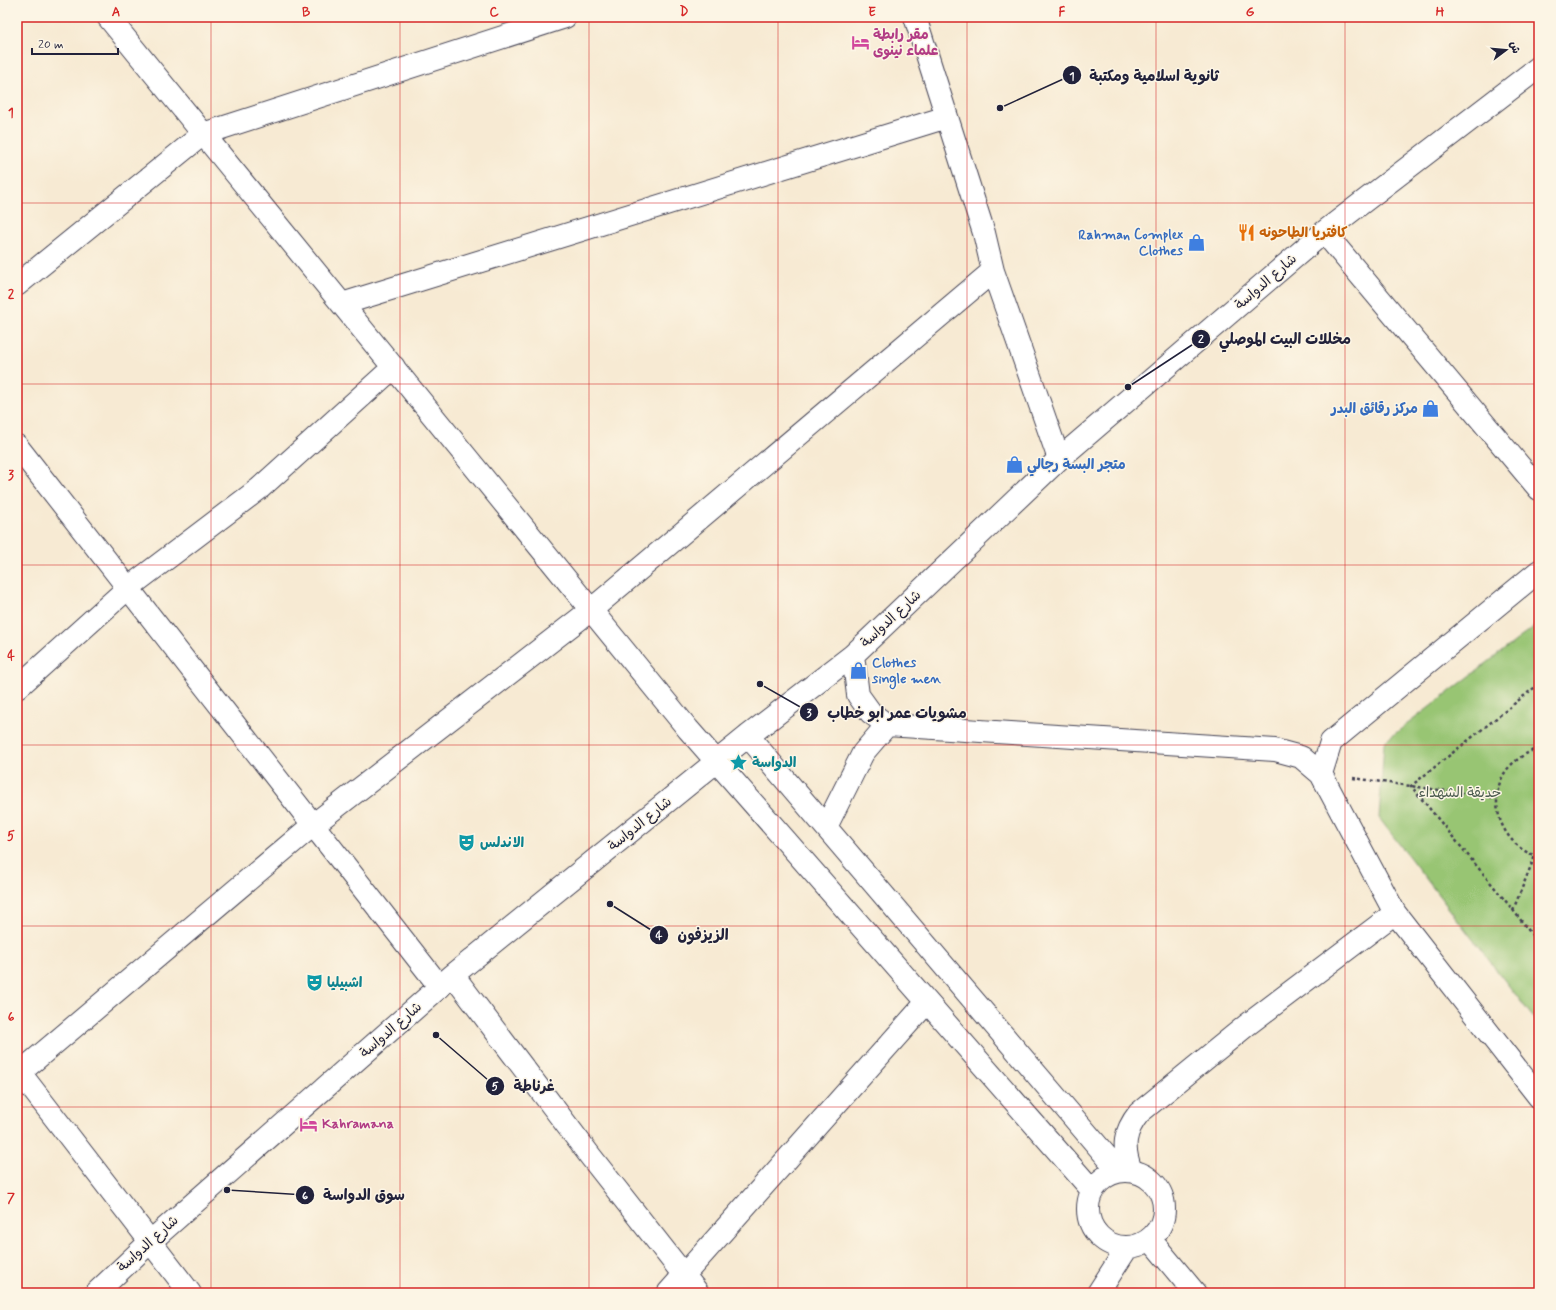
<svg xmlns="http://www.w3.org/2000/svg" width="1556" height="1310" font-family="Mynerve,'Playpen Sans Arabic',sans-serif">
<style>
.green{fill:#98c573;stroke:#5d7457}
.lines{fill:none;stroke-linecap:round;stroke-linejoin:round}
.minor-casing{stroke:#424052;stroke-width:24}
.path{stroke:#424052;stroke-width:2.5;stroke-dasharray:3 3;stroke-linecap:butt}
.minor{stroke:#fff;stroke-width:22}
.grid{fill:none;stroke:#d62828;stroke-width:1;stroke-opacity:0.55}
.labels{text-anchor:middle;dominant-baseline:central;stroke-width:3;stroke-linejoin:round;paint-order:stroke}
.hotel-label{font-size:14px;font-weight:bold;fill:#b23c85;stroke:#fcf5e5;text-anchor:start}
.food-label{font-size:14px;font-weight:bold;fill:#c56008;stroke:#fcf5e5;text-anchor:start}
.shop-label{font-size:14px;font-weight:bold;fill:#366cbe;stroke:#fcf5e5;text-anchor:end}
.street-label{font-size:14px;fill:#22223b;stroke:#fcf5e5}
.culture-label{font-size:14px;font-weight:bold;fill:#0d838f;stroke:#fcf5e5;text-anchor:start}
.park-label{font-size:14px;fill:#4b5b4f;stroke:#fcf5e5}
.leader{fill:none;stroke:#22223b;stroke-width:1.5}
.callout-dot{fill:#22223b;stroke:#fcf5e5;stroke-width:1.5}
.mark-label{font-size:12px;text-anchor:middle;font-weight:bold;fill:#fff}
.callout-label{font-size:15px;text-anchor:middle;font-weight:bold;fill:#22223b;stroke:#fcf5e5;stroke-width:3;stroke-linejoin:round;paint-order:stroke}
.neatline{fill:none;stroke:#d62828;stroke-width:1.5}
.grid-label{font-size:13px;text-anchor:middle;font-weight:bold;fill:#d62828}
</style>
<rect width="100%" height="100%" fill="#fcf5e5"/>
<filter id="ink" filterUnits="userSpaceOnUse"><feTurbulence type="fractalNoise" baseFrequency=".025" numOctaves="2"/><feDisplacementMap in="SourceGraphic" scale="8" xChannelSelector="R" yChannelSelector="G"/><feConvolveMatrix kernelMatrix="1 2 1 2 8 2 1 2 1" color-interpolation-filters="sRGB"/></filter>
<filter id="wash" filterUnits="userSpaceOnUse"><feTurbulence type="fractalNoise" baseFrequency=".012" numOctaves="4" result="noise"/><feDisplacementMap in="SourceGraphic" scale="16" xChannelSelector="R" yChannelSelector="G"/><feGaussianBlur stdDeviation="0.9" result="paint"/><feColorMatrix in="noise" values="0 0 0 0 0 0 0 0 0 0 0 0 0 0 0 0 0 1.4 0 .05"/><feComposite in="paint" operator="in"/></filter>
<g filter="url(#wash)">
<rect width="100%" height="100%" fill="#f7ead3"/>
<path class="green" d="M 1539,623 L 1539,1025 L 1379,818 L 1384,742 Z"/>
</g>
<g filter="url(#ink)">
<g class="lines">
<defs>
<path id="minor" d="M 108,17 L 688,729 L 1092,1190
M 915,17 L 984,233 L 993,271 L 1059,459
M 1324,232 L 1539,489
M 17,285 L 203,134 L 565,17
M 342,304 L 947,117
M 17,446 L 440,987
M 1539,571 L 1331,742 L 1321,774 L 1395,913 L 1539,1097
M 853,655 L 858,695 L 871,713 L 887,725 L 1275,750 L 1301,757 L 1321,774
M 17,688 L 128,588 L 260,488 L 394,367
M 748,736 L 1119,1171
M 826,827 L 863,753 L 887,725
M 453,975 L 591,1157 L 698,1293
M 17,1069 L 190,1293
M 17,1075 L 313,825 L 591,610 L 993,271
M 1131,1170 C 1122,1147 1124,1132 1139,1113 L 1247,1025 L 1395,913
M1088 1209a38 38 0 1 1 76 0a38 38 0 1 1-76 0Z
M 1150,1239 L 1195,1293
M 96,1293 L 151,1241 L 453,975 L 748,736 L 853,655 L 1059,459 L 1324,232 L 1539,67
M 668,1293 L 927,1002
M 1098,1293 L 1127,1248"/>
</defs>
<use href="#minor" class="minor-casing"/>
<path class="path" d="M 1539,684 L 1411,786 L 1513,910 L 1539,944
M 1539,748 C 1528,752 1519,757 1510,766 C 1491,786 1494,819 1511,839 C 1518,847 1528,855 1539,856
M 1353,778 L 1497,798
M 1513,910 L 1535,856"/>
<use href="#minor" class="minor"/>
</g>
</g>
<path class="grid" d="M 211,17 L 211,1293M 400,17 L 400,1293M 589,17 L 589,1293M 778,17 L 778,1293M 967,17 L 967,1293M 1156,17 L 1156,1293M 1345,17 L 1345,1293M 17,203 L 1539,203M 17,384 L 1539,384M 17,565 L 1539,565M 17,745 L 1539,745M 17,926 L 1539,926M 17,1107 L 1539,1107"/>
<defs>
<symbol id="hotel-bare" viewBox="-9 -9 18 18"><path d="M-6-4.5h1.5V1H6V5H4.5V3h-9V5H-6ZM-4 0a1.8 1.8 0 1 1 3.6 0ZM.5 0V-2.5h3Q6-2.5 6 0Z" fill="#d1479c" stroke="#fcf5e5" stroke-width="2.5" paint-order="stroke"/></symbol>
<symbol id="restaurant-bare" viewBox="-9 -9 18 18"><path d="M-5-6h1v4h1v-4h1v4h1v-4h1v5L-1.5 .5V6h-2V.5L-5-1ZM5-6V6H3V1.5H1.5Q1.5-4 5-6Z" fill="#e8710a" stroke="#fcf5e5" stroke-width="2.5" paint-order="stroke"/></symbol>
<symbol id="shop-bare" viewBox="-9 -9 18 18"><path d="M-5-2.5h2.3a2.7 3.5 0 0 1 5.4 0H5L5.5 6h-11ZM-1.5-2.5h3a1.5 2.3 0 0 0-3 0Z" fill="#3f7fe0" stroke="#fcf5e5" stroke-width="2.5" paint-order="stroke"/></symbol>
<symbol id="sight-bare" viewBox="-9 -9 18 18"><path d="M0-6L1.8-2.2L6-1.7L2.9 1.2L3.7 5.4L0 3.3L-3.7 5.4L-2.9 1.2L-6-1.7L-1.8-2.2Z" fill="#0f9aa8" stroke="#fcf5e5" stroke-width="2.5" paint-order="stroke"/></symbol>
<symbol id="theatre-bare" viewBox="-9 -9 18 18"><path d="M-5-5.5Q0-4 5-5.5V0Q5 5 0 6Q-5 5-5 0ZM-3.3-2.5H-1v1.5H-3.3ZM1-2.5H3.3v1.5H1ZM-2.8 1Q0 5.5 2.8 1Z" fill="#0f9aa8" stroke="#fcf5e5" stroke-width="2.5" paint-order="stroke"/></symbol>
</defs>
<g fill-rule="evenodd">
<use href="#hotel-bare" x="848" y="30" width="25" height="25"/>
<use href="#restaurant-bare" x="1234" y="220" width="25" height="25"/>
<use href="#shop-bare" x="1184" y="230" width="25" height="25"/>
<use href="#shop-bare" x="1418" y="396" width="25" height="25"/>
<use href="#shop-bare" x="1002" y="452" width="25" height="25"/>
<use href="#shop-bare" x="846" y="658" width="25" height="25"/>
<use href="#sight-bare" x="726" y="750" width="25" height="25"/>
<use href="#theatre-bare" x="454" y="830" width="25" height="25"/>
<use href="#theatre-bare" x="302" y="970" width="25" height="25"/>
<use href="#hotel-bare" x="296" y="1112" width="25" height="25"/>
</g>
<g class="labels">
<g class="hotel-label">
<text x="873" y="35">مقر رابطة<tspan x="873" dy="16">علماء نينوى</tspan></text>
<text x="322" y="1124">Kahramana</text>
</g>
<g class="food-label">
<text x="1259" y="233">كافتريا الطاحونه</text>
</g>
<g class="shop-label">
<text x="1183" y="235">Rahman Complex<tspan x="1183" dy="16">Clothes</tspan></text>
<text x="1418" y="409">مركز رقائق البدر</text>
<text x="1027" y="465" text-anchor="start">متجر البسة رجالي</text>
<text x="872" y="663" text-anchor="start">Clothes<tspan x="872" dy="16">single men</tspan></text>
</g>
<g class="street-label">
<text transform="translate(1266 282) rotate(-41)">شارع الدواسة</text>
<text transform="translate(891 619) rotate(-43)">شارع الدواسة</text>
<text transform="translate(640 824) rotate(-39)">شارع الدواسة</text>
<text transform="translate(391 1030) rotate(-41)">شارع الدواسة</text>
<text transform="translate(148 1244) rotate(-42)">شارع الدواسة</text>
</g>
<g class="culture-label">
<text x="752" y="763">الدواسة</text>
<text x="480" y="843">الاندلس</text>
<text x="327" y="983">اشبيليا</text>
</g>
<g class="park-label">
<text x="1460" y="793">حديقة الشهداء</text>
</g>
</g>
<path class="leader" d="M1000 108L1072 75M1128 387L1201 339M760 684L809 712M610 904L659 935M436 1035L495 1086M227 1190L305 1195"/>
<g class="callout-dot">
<circle cx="1000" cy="108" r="4"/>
<circle cx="1128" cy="387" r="4"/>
<circle cx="760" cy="684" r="4"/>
<circle cx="610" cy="904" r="4"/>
<circle cx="436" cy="1035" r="4"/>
<circle cx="227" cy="1190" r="4"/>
<circle cx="1072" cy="75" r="10"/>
<circle cx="1201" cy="339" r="10"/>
<circle cx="809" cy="712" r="10"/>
<circle cx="659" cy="935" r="10"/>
<circle cx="495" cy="1086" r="10"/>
<circle cx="305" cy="1195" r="10"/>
</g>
<g class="mark-label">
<text x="1072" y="80">1</text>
<text x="1201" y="343">2</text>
<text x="809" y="717">3</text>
<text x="659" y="939">4</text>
<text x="495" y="1090">5</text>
<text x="305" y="1199">6</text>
</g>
<g class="callout-label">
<text x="1154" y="81">ثانوية اسلامية ومكتبة</text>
<text x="1285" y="344">مخللات البيت الموصلي</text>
<text x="897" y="718">مشويات عمر ابو خطاب</text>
<text x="703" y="940">الزيزفون</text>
<text x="534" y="1091">غرناطة</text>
<text x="364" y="1200">سوق الدواسة</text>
</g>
<rect width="1556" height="1310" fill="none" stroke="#fcf5e5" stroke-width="44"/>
<g transform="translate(1506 50) rotate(74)" stroke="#fcf5e5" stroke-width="3" paint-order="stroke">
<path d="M0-3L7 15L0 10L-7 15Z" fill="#22223b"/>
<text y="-6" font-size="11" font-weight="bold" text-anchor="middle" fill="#22223b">ش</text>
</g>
<path d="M32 48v6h86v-6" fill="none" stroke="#22223b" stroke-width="2"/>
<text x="38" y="48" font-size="12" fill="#22223b" stroke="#fcf5e5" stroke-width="3" paint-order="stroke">20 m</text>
<rect x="22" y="22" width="1512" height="1266" class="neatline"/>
<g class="grid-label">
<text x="116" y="16">A</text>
<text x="306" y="16">B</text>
<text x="494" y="16">C</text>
<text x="684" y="16">D</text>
<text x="872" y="16">E</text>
<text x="1062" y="16">F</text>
<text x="1250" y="16">G</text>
<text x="1440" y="16">H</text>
<text x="11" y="117">1</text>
<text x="11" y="298">2</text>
<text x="11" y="479">3</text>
<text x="11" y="660">4</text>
<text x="11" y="840">5</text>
<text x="11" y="1021">6</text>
<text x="11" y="1202">7</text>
</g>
</svg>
